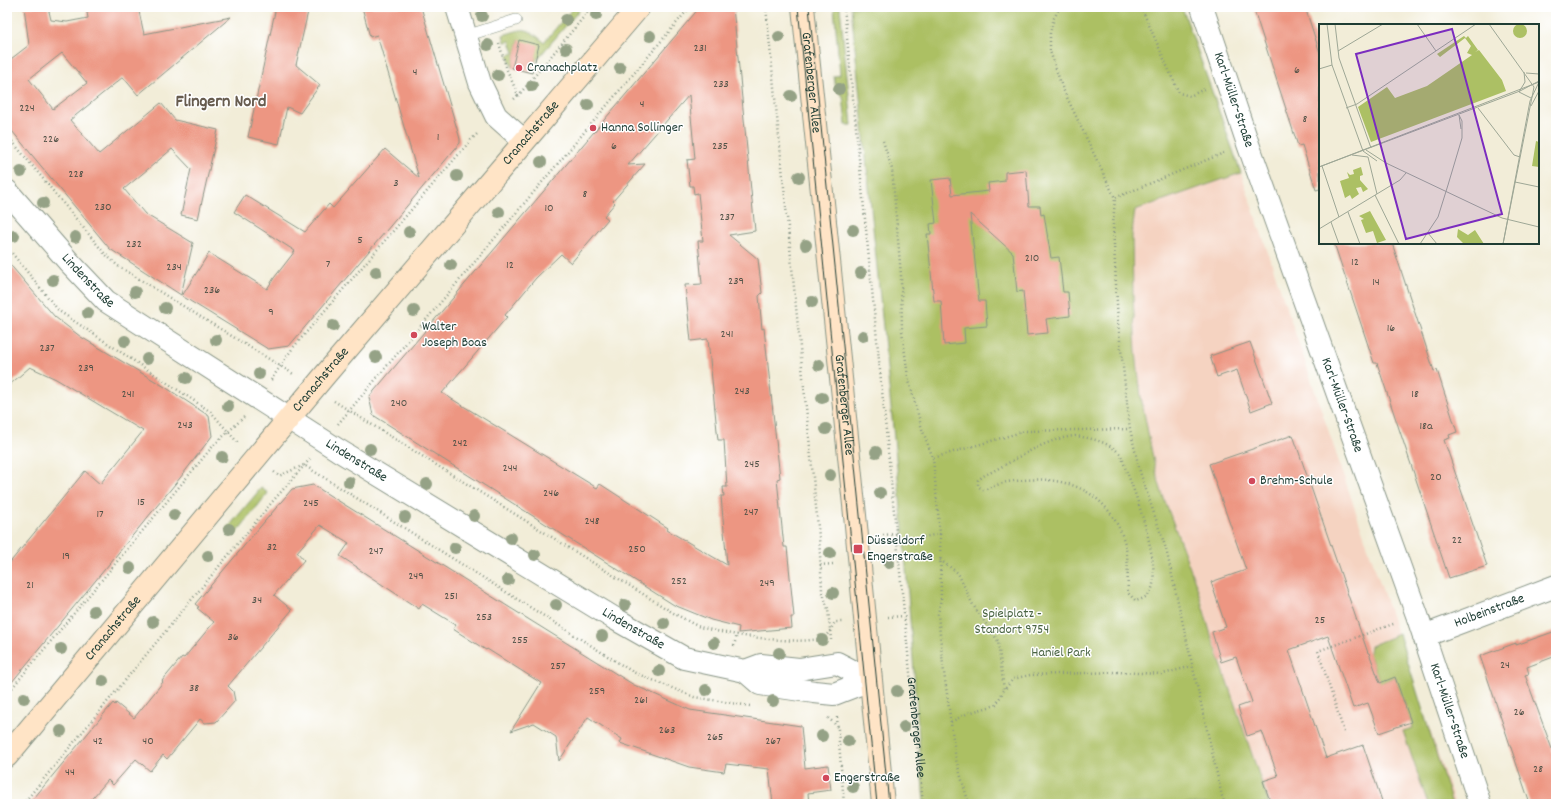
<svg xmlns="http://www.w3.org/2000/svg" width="1563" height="811" font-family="Dekko,sans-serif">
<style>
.built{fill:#f5d3c1}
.green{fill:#acc064;stroke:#667e4c}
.building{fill:#ed9682;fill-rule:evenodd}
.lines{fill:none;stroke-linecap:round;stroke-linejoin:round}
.lane-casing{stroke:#889586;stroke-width:12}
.street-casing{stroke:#889586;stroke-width:24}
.secondary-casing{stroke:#889586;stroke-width:24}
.path{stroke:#889586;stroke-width:2.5;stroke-dasharray:1 3;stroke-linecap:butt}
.lane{stroke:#fff;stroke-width:11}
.street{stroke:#fff;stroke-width:22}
.secondary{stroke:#ffe4c6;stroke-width:22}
.tram{stroke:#1f3d34;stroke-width:1}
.tree{fill:#95a286}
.poi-dot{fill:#d1495b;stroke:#fff;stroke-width:1.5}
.labels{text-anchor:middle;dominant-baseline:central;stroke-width:3;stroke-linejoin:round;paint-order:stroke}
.number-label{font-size:12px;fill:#525348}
.poi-label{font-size:14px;fill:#1f3d34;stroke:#fff;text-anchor:start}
.street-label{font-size:14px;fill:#1f3d34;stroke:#fff}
.park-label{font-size:14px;fill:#496442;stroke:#fff}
.district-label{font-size:18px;font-weight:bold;fill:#675c4f;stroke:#fff}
.inset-road{fill:none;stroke:#9ea796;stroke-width:1}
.view{fill:#7b2cbf;fill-opacity:0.15;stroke:#7b2cbf;stroke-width:2}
.inset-edge{fill:none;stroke:#1f3d34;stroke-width:2}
</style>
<rect width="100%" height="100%" fill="#fff"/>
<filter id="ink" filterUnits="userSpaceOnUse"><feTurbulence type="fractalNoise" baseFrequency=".025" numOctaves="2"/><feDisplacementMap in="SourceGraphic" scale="8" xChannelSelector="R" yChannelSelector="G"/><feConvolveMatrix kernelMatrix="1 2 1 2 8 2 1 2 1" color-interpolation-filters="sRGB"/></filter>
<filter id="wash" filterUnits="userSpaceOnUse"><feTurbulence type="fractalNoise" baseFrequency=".012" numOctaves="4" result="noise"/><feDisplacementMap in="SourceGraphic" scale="16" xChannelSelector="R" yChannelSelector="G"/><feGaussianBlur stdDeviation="0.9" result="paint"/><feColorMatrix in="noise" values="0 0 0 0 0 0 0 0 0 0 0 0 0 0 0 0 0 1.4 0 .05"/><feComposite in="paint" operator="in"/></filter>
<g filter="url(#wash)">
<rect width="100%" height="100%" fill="#f2edd8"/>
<path class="built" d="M 1241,173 L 1455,804 L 1269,804 L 1210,632 L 1197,587 L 1162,493 L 1155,468 L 1141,397 L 1136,352 L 1133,297 L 1132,233 L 1135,210 Z"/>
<path class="green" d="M 574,7 L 582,7 L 534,63 L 519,40 L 512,68 L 508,55 L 514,53 L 510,41 L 505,42 L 503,35 C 526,28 525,26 544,42 Z
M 834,7 L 840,7 L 852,125 L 846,125 L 843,96 C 835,92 835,84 834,76 L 840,75 Z
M 851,7 L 1182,7 L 1241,173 L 1135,210 L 1132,233 L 1133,297 L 1136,352 L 1141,397 L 1155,468 L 1162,493 L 1197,587 L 1210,632 L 1269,804 L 924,804 L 903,528 Z
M 261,488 L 268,493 L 234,536 L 226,530 Z
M 1399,634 L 1452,804 L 1428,804 L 1403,731 L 1413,728 L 1395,677 L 1380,683 L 1369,653 L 1370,646 Z"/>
<g id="blocks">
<path class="building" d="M 24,7 L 48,7 L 51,20 L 67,22 L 88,18 L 86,7 L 138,7 L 144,34 L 231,17 L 138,95 L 123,77 L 70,120 L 99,154 L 161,103 L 175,120 L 218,130 L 198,219 L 181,215 L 191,169 L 172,149 L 124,189 L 145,214 L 193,243 L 181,295 L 110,249 L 7,125 L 7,62 L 29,45 ZM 62,53 L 87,83 L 53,109 L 29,79 Z
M 276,7 L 309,7 L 296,65 L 320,85 L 300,113 L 287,107 L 279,144 L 248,137 Z
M 362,7 L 421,7 L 460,139 L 460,143 L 289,346 L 268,349 L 182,296 L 209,253 L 267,289 L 274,278 L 295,251 L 234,212 L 245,195 L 305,232 L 329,204 L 333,208 L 385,149 L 419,178 L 377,35 L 370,37 Z
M 700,7 L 733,7 L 755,231 L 729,235 L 758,259 L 762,293 L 759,296 L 762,329 L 764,328 L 780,478 L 777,479 L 784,547 L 787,547 L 794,617 L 791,617 L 792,628 L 738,633 L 739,627 L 711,620 L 674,605 L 373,415 L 369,397 ZM 689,95 L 695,159 L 687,160 L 690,186 L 693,186 L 694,194 L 698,193 L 703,241 L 698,241 L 702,284 L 685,285 L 691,341 L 708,339 L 717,431 L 718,440 L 724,440 L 727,487 L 723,487 L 724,496 L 721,496 L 727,565 L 667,530 L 668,528 L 600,484 L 597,488 L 442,393 L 507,317 L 505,315 L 536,278 L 561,254 L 571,263 L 608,219 L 604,216 L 615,203 L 613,201 L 645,164 L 628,165 Z
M 1253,7 L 1305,7 L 1320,53 L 1320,189 L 1316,190 L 1302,145 L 1298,146 Z
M 519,40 L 539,45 L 532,73 L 512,68 Z
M 1026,170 L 1029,206 L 1040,206 L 1041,215 L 1044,214 L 1051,258 L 1059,257 L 1063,292 L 1068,292 L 1070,316 L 1046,319 L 1048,333 L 1027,335 L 1023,291 L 1017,292 L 1013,253 L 970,214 L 979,301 L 985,301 L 987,326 L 964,328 L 965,343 L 944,345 L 941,301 L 934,301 L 927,234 L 931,234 L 930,224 L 936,223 L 931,180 L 950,178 L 952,195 L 989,191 L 988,183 L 1005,181 L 1005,172 Z
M 1334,243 L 1392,243 L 1434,371 L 1437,370 L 1457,432 L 1449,435 L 1450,438 L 1444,440 L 1487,566 L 1449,578 L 1377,363 L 1374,363 Z
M 7,261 L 55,317 L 81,337 L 165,387 L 209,416 L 212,436 L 180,478 L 7,688 L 7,566 L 85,471 L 100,484 L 143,431 L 56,379 L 30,367 L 7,387 Z
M 1250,342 L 1272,403 L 1251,411 L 1237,370 L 1217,377 L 1210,356 Z
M 1293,435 L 1368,653 L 1369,653 L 1380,683 L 1395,677 L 1411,722 L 1379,733 L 1368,703 L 1353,708 L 1328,636 L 1289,650 L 1326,758 L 1363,745 L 1383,804 L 1271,804 L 1263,781 L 1278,776 L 1262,731 L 1247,736 L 1238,707 L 1252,702 L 1236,657 L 1221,662 L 1212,632 L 1226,627 L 1211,582 L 1246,570 L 1209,464 Z
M 313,485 L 634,685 L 690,710 L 801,726 L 805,768 L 828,765 L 831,790 L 808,793 L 809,804 L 773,804 L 769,769 L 726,764 L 724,772 L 689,767 L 620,743 L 622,739 L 588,717 L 559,761 L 556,737 L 534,723 L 511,731 L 541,683 L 487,649 L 486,650 L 453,629 L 456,625 L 422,604 L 419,609 L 357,568 L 357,567 L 340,556 L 349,543 L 320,525 L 297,552 L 304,560 L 274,595 L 292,610 L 228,686 L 233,691 L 235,701 L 216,722 L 205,723 L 200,719 L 167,759 L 163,755 L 150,771 L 136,759 L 113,785 L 108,780 L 87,804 L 29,804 L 113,703 L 115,705 L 116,703 L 134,718 L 163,682 L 162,681 L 182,657 L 184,658 L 214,622 L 197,608 L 199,607 L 195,604 L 292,489 Z
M 1556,631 L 1556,656 L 1527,667 L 1529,674 L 1525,675 L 1556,760 L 1556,804 L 1530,804 L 1480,656 L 1516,643 L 1516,645 Z"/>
</g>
</g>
<g filter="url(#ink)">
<use href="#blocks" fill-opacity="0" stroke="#889586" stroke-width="1"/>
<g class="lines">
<defs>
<path id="lane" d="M 466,36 L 516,20"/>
<g id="street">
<path d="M 457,7 L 480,83 L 496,116 L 524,141"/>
<path id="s2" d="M 1202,7 L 1248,144 L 1417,615 L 1480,804"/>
<path id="s3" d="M 7,191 L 69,262 L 106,301 L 338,450 L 617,620 L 684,658 L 745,671 L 760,684 L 814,692 L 834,694 L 870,680"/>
<path id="s4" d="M 1424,636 L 1556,586"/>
<path d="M 745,671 L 761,665 L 799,669 L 837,663 L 870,680"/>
</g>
<g id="secondary">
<path id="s5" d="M 803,7 L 854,505 L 883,804"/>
<path id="s6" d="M 7,756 L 325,375 L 639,7"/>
</g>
</defs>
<use href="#lane" class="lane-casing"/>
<use href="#street" class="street-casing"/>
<use href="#secondary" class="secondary-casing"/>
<g class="path">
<path d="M 766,7 L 819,537 L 822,590 L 828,609 L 831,640"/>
<path id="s1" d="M 844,7 L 923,804"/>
<path d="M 1060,7 L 1054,18 L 1050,33 L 1050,51 L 1062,87 L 1115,198"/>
<path d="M 1141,7 L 1179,93 L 1190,96 L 1206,88"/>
<path d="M 499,43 L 507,70 L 518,95"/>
<path d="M 518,96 L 592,7"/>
<path d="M 514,99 L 518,95"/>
<path d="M 7,135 L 105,254 L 118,266 L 295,375"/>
<path d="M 883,141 L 892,169 L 901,275 L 902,331 L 908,377 L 922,429 L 933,458 L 1025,431 L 1130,429"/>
<path d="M 7,247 L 59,311 L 211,412 L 239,444"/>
<path d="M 271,380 L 292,349 L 471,140 L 479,132"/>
<path d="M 334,401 L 675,614 C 683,618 692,624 700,627 C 721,634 806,647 824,637 C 829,634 832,627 835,622 L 842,622"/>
<path d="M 338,424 L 690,7"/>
<path d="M 1075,436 C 1090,438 1107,441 1119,453 C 1123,457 1124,465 1126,470 C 1136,493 1162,568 1151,591 C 1148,597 1142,599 1136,601 L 1128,593 C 1127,577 1129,559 1125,544 C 1111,495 1072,476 1024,480 C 1017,481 1009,481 1003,483 C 996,485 990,488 983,490 L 978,486 L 978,480 L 985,475 C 1014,462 1042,439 1075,436 Z"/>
<path d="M 274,472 L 279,476 L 304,465 L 633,672 L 694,697 L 750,706"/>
<path d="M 940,534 L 941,599 L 938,614 L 943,665 L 956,760 L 969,804"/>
<path d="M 883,535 L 896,534"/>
<path d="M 896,542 L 940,534 L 933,458"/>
<path d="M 940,560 L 958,573 L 973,605 L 998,641 L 1004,690"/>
<path d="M 820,565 L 833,564"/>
<path d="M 888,617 L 903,616"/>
<path d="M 734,646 L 737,634"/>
<path d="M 7,694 L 213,446 L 244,417"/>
<path d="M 837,717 L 844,804"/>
<path d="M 828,718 L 834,723 L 837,727"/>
<path d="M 951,722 L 968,713 L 996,705 L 1004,690 L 1013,679 L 1030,675 L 1115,672 L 1163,674 L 1192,666"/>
<path d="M 1344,732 L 1318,651 L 1396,623"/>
<path d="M 23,804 L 273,501 L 310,459"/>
<path d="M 1225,804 L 1222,796 L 1166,549 L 1140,472 L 1130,429 L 1118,323 L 1113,225 L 1115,198 L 1226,152"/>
</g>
<use href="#lane" class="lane"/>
<use href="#street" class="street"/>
<use href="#secondary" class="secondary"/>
<path class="tram" d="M 798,7 L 877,804
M 809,7 L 889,804"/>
</g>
<g class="tree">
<circle cx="596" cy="15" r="6"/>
<circle cx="482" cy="16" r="6"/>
<circle cx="566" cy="20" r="6"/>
<circle cx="650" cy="36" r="6"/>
<circle cx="779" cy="37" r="6"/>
<circle cx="488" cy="45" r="6"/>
<circle cx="566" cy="49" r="6"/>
<circle cx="620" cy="68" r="6"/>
<circle cx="498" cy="75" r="6"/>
<circle cx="532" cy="86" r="6"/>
<circle cx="839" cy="89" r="6"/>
<circle cx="791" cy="96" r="6"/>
<circle cx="588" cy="105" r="6"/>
<circle cx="541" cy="162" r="6"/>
<circle cx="21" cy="172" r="6"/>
<circle cx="457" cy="176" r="6"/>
<circle cx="799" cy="177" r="6"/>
<circle cx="43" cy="203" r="6"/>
<circle cx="499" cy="212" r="6"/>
<circle cx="853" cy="230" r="6"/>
<circle cx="409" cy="232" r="6"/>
<circle cx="14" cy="236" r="6"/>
<circle cx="75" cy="237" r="6"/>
<circle cx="806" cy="245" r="6"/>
<circle cx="451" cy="265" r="6"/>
<circle cx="376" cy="272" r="6"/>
<circle cx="861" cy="273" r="6"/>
<circle cx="53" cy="280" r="6"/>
<circle cx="135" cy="292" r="6"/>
<circle cx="812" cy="302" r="6"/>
<circle cx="165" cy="308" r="6"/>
<circle cx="414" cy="311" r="6"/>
<circle cx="88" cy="313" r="6"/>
<circle cx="333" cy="326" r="6"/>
<circle cx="863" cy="336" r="6"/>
<circle cx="216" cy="340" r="6"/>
<circle cx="125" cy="341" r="6"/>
<circle cx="376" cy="357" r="6"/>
<circle cx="147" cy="359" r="6"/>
<circle cx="819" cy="365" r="6"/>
<circle cx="259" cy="374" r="6"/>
<circle cx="186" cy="378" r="6"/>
<circle cx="822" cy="398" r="6"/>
<circle cx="228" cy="406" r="6"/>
<circle cx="826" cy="429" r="6"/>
<circle cx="370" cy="449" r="6"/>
<circle cx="876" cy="452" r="6"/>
<circle cx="222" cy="457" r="6"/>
<circle cx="830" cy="475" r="6"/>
<circle cx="349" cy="482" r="6"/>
<circle cx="427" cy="484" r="6"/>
<circle cx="880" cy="493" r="6"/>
<circle cx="174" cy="515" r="6"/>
<circle cx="474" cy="516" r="6"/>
<circle cx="405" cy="517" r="6"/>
<circle cx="229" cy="529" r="6"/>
<circle cx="511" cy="538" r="6"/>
<circle cx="455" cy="548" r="6"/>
<circle cx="830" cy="553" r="6"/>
<circle cx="535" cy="555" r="6"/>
<circle cx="208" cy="556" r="6"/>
<circle cx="889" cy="563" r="6"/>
<circle cx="130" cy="568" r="6"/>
<circle cx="508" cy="580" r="6"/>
<circle cx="833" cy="593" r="6"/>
<circle cx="556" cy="605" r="6"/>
<circle cx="625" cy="605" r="6"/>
<circle cx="94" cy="611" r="6"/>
<circle cx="153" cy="622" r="6"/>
<circle cx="664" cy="623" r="6"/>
<circle cx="602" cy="636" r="6"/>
<circle cx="822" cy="640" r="6"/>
<circle cx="714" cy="643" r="6"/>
<circle cx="61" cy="649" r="6"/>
<circle cx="779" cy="653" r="6"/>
<circle cx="659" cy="671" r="6"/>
<circle cx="103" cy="681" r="6"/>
<circle cx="706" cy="690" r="6"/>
<circle cx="897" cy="691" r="6"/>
<circle cx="24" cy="698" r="6"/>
<circle cx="773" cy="701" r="6"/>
<circle cx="904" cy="727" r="6"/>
<circle cx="61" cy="731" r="6"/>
<circle cx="822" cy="736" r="6"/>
<circle cx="848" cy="741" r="6"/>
<circle cx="853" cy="787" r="6"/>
</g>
</g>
<g class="poi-dot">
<circle cx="519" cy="68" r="4"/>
<circle cx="593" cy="128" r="4"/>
<circle cx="414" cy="335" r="4"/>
<circle cx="1252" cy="481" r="4"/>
<rect x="853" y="544" width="10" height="10" rx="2"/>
<circle cx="826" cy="778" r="4"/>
</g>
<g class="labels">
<g class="number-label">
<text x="700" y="48">231</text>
<text x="1297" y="70">6</text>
<text x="415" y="72">4</text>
<text x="721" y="84">233</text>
<text x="642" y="104">4</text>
<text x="27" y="108">224</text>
<text x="1305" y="119">8</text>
<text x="438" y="137">1</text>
<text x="51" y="139">226</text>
<text x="614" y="146">6</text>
<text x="720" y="146">235</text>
<text x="76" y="174">228</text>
<text x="396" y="183">3</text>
<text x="585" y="194">8</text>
<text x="103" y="207">230</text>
<text x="549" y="208">10</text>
<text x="727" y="217">237</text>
<text x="360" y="240">5</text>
<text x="134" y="244">232</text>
<text x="1032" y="258">210</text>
<text x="1355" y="262">12</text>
<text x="328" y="264">7</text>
<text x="510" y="265">12</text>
<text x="174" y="267">234</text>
<text x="736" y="281">239</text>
<text x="1376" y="282">14</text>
<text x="212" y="290">236</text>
<text x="271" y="312">9</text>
<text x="1391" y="328">16</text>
<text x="727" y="334">241</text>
<text x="47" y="348">237</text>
<text x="86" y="368">239</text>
<text x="742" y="391">243</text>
<text x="128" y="394">241</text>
<text x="1415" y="394">18</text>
<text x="399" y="403">240</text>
<text x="185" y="425">243</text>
<text x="1426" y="426">18a</text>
<text x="460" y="443">242</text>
<text x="752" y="464">245</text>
<text x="510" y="468">244</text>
<text x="1436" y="477">20</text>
<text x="551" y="493">246</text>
<text x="141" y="502">15</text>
<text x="311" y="503">245</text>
<text x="751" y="512">247</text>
<text x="100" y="514">17</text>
<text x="592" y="521">248</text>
<text x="1457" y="540">22</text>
<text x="272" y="547">32</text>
<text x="637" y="549">250</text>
<text x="376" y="551">247</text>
<text x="66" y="556">19</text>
<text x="416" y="576">249</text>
<text x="679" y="581">252</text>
<text x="767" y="583">249</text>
<text x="30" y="585">21</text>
<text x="451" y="596">251</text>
<text x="257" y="600">34</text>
<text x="484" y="617">253</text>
<text x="1320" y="620">25</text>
<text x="233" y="637">36</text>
<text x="520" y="640">255</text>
<text x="1505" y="665">24</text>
<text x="558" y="666">257</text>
<text x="194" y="688">38</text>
<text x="597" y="691">259</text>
<text x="641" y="700">261</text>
<text x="1519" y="712">26</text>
<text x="667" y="730">263</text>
<text x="715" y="737">265</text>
<text x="98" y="741">42</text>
<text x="148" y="741">40</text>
<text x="773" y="741">267</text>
<text x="1538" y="769">28</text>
<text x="70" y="772">44</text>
</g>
<g class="poi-label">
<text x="527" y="68">Cranachplatz</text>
<text x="601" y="128">Hanna Sollinger</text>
<text x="422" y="327">Walter<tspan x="422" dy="16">Joseph Boas</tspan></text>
<text x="1260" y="481">Brehm-Schule</text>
<text x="867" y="541">Düsseldorf<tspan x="867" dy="16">Engerstraße</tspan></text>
<text x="834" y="778">Engerstraße</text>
</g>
<g class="street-label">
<text stroke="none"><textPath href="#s5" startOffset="76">Grafenberger Allee</textPath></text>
<text stroke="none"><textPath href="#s2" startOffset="98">Karl-Müller-Straße</textPath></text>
<text stroke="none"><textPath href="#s6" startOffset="814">Cranachstraße</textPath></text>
<text stroke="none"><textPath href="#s3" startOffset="121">Lindenstraße</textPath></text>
<text stroke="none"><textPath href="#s6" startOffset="490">Cranachstraße</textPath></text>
<text stroke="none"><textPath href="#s5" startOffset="400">Grafenberger Allee</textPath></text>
<text stroke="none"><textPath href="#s2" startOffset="422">Karl-Müller-Straße</textPath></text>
<text stroke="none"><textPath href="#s3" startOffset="445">Lindenstraße</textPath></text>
<text stroke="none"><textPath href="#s4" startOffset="70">Holbeinstraße</textPath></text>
<text stroke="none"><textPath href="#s6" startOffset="166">Cranachstraße</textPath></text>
<text stroke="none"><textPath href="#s3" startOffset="769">Lindenstraße</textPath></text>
<text stroke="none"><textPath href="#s2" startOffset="746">Karl-Müller-Straße</textPath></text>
<text stroke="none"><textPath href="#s1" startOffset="724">Grafenberger Allee</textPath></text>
</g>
<g class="park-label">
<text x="1012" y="614">Spielplatz -<tspan x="1012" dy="16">Standort 9754</tspan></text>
<text x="1061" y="653">Haniel Park</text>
</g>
<g class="district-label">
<text x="221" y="102">Flingern Nord</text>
</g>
</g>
<g transform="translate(1319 24)">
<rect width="220" height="220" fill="#f2edd8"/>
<path d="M194 7a7 7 0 1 1 14 0a7 7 0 1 1-14 0ZM 145,12 L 147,14 L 149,12 L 159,26 L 156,28 L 160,26 L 183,56 L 187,67 L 52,118 L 39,83 L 68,63 L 76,74 L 108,62 L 153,31 L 148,29 L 152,22 L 146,14 L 121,33 L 118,30 ZM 217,117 L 220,118 L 220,143 L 213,142 ZM 42,143 L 44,151 L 41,152 L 41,156 L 49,165 L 44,168 L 42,163 L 37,164 L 40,170 L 33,175 L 31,171 L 26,174 L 21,157 L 30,154 L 28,148 L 31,151 L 35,150 L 34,146 ZM 51,187 L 67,216 L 58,219 L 54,207 L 47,209 L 42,196 L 45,195 L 40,192 ZM 139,205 L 149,211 L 156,206 L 165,220 L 145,220 L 138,213 Z" fill="#acc064"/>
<path class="inset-road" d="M 8,0 L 13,41 L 44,127M 16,0 L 20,34 L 52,124M 98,0 L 117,27M 170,0 L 215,63 L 184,220M 19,27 L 64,0M 0,45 L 13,41M 205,48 L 206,58 L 200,68 L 212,74M 207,49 L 220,50M 212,82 L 220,67M 27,84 L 38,80 L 157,0M 159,84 L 195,131 L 201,133M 140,91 L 142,105M 47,126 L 67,139 L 183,194 L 220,203M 44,127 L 58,137M 33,131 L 49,133M 49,133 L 58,170M 3,142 L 20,193M 0,143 L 220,58M 0,143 L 201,67 L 220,57M 196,158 L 220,163M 56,171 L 80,220M 29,188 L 41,220M 12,198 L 20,220M 0,205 L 81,156 L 87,149M 109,209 L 118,220M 101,220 L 119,193 L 129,161 L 143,114 L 143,97 L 140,91M 184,220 L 211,77 L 220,58"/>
<path class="view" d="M 133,5 L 183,190 L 87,215 L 37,30 Z"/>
<rect width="220" height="220" class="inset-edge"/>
</g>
<rect width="1563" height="811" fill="none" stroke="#fff" stroke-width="24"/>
</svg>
